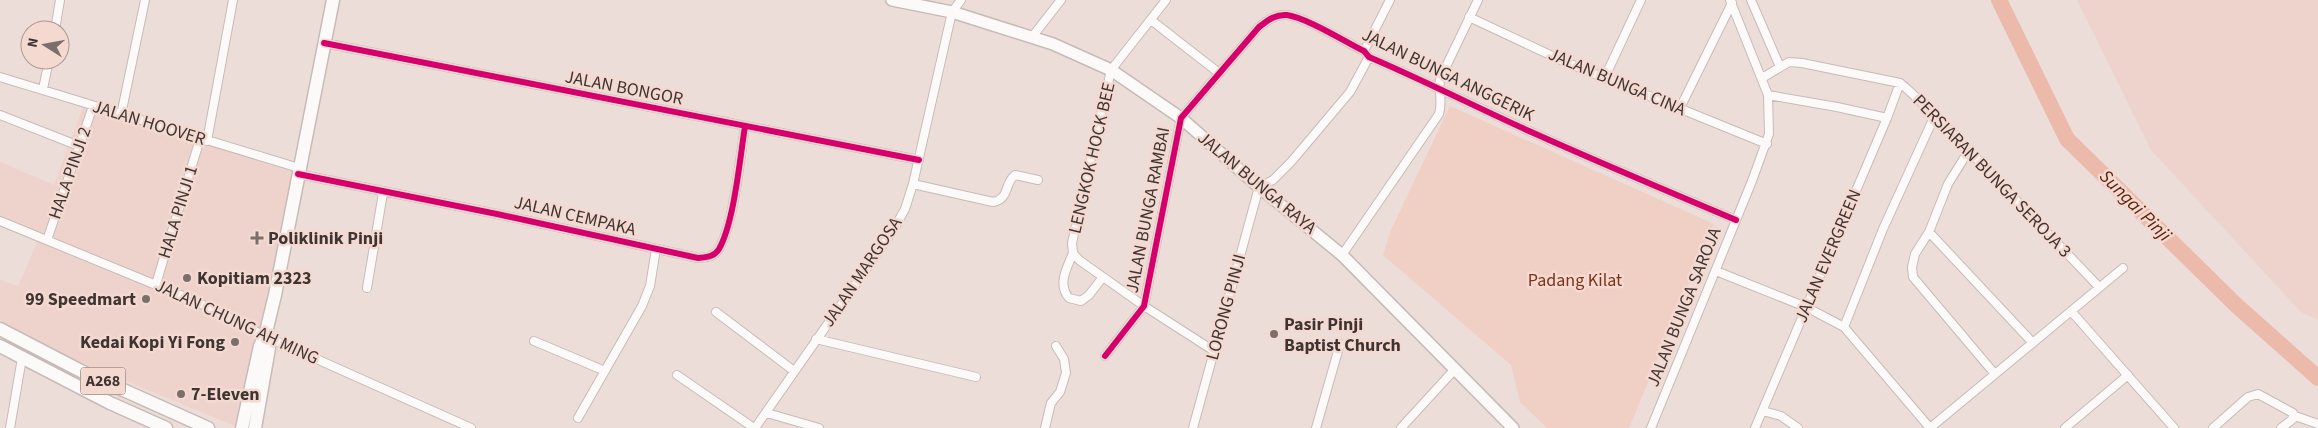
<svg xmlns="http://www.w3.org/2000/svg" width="2318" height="428" font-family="'Source Sans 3',sans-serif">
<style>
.built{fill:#edd3cb}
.green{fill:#f0cfc5}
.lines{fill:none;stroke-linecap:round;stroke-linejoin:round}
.river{stroke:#ecbaaa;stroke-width:16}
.minor-casing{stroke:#c6bbb7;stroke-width:10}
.secondary-casing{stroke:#c6bbb7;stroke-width:14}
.primary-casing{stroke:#c6bbb7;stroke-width:15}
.minor{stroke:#fcfaf9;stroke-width:8}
.secondary{stroke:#fcfaf9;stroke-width:11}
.primary{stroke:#fcfaf9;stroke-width:12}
.cycleway-casing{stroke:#f4d9d1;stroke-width:9}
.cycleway{stroke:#d6006c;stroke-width:6}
.poi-dot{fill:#7b6f6c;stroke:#f4d9d1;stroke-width:2}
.labels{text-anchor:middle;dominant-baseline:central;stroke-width:5;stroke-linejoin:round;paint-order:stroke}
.shield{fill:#f4d9d1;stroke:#756661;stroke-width:1}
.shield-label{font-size:16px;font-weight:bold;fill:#3e3431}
.street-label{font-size:18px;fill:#3e3431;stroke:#f4d9d1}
.poi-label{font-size:18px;font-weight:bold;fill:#3e3431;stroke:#f4d9d1;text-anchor:start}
.park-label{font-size:18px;fill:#7e3217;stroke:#f4d9d1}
.water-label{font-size:19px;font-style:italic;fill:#5d230f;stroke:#f4d9d1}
</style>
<rect width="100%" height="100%" fill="#ecddd9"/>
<path class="built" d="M 2077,0 L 2318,0 L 2318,320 L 2301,312 L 2151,150 Z
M 83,107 L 298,171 L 240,428 L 0,329 L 0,280 L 18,286 L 39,238 L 0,222 L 0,162 L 54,185 Z"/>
<path class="green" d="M 1450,106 L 1714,224 L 1629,428 L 1547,428 L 1520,402 L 1511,365 L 1383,255 L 1391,230 Z"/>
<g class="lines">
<path class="river" d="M 1999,0 L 2067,139 L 2236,305 L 2318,378"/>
<defs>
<path id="minor" d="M 1166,0 L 1111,70 L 1072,243 L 1073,253 L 1079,260 L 1144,306 L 1214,351
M 1751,0 L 1780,67
M 1469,17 L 1563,61 L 1767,144
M 1151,20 L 1219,73
M 55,30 L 60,0
M 1032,37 L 1061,0
M 324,43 L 919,160
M 1364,51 L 1390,0
M 0,77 L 299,168
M 1762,78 L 1789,62 L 1802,63 L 1900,83 L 1905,87 L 1935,115 L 2099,287
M 1604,79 L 1641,0
M 43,89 L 49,60
M 1768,95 L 1837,107 L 1887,118
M 1680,108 L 1732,3
M 0,115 L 79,146
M 121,115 L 145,0
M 207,141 L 233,0
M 1969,150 L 1948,184 L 1929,232 L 1915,254 L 1912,267 L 1913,277 L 1994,373
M 298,174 L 497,214 L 698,258 C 707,257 714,257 719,249 C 734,223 740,158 745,126
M 913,184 L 993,202 C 1010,199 1004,183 1015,175 L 1038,180
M 0,221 L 195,301 L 265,336 L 471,428
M 1929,232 L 2033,343
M 47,240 L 93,106
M 1073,253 C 1067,268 1057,284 1069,298 L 1081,301 L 1089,295 L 1103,277
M 1342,255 L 1439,114 C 1443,101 1438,91 1440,79 L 1478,0
M 1716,271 L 1806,307 L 1844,327 L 1930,428
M 156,284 L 200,139
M 367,288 L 383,193
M 2071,311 L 2174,428
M 716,312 L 794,371
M 1844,327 L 1883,229 L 1935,115
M 816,339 L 976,377
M 534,341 L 605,371
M 1105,356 L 1144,306 L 1181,118 L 1259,27 C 1267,21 1275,14 1287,15 C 1307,18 1344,41 1364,51 L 1369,57 C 1423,80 1476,107 1529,131 C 1598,162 1667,191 1736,220
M 677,375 L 754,428
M 1763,411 L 1781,416 L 1798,428
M 767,413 L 819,428
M 2295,416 L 2318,424
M 578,418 L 642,306 L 650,286 L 656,249
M 10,428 L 22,358
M 755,428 L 894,229 L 905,209 L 913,184 L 952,12 L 961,0
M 1045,428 L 1051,403 L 1060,392 L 1066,373 L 1064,359 L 1056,346
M 1193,428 L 1259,187 L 1273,180 L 1291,162 L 1350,92 L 1369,57
M 1316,428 L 1340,344
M 1401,428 L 1455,369
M 1651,428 L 1752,181 L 1769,134 L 1768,95 L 1730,0
M 1755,428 L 1887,118 L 1900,83
M 1930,428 L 2123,268
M 2065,428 L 2128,375
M 2213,428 L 2248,397 L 2258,394 L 2293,413 L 2293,419 L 2281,428"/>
<path id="secondary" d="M 892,0 L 952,12 L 1053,44 L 1111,70 L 1181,118 L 1259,187 L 1342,255 L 1513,428"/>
<path id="primary" d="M 0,329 L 81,371 L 208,428
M 0,346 L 110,403 L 166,428
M 242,428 L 260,346 L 265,336 L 275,295 L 333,0
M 255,428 L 269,348 L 265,336"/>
</defs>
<use href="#minor" class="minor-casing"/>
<use href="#secondary" class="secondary-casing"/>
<use href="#primary" class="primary-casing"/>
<use href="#minor" class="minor"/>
<use href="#secondary" class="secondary"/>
<use href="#primary" class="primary"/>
<defs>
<path id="cycleway" d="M 324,43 L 919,160
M 298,174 L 497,214 L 698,258 C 707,257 714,257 719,249 C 734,223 740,158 745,126
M 1105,356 L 1144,306 L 1181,118 L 1259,27 C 1267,21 1275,14 1287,15 C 1307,18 1344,41 1364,51 L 1369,57 C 1423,80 1476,107 1529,131 C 1598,162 1667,191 1736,220"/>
</defs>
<use href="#cycleway" class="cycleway-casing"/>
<use href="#cycleway" class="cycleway"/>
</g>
<g class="poi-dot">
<path d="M254.5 230.5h5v5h5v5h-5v5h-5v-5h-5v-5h5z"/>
<circle cx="187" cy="278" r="5"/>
<circle cx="146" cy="299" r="5"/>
<circle cx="1274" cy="334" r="5"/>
<circle cx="235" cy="342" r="5"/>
<circle cx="181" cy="394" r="5"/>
</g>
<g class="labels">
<rect class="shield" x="80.5" y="367.5" width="45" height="27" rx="4"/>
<g class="shield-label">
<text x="103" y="381">A268</text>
</g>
<g class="street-label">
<text transform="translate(1448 75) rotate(26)">JALAN BUNGA ANGGERIK</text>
<text transform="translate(1617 82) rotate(23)">JALAN BUNGA CINA</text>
<text transform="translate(624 88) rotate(11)">JALAN BONGOR</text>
<text transform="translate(149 123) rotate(17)">JALAN HOOVER</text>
<text transform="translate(1092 158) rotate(-77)">LENGKOK HOCK BEE</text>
<text transform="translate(70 173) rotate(-71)">HALA PINJI 2</text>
<text transform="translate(1992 176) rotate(46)">PERSIARAN BUNGA SEROJA 3</text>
<text transform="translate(1257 183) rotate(40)">JALAN BUNGA RAYA</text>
<text transform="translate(1148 210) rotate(-79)">JALAN BUNGA RAMBAI</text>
<text transform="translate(178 212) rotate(-73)">HALA PINJI 1</text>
<text transform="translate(575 216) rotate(13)">JALAN CEMPAKA</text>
<text transform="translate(1828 256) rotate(-67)">JALAN EVERGREEN</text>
<text transform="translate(862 272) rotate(-56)">JALAN MARGOSA</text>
<text transform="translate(1226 307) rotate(-75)">LORONG PINJI</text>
<text transform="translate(1684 307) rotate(-68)">JALAN BUNGA SAROJA</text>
<text transform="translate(237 322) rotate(25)">JALAN CHUNG AH MING</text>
</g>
<g class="poi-label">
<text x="268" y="238">Poliklinik Pinji</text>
<text x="197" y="278">Kopitiam 2323</text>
<text x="136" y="299" text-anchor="end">99 Speedmart</text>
<text x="1284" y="324">Pasir Pinji<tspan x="1284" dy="21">Baptist Church</tspan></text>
<text x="225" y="342" text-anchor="end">Kedai Kopi Yi Fong</text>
<text x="191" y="394">7-Eleven</text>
</g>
<g class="park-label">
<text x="1575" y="280">Padang Kilat</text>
</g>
<g class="water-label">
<text transform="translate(2135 206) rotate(45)">Sungai Pinji</text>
</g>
</g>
<g transform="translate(45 45) rotate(281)"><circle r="24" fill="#f4d9d1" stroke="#ab9791"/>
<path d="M0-4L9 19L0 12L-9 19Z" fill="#7b6f6c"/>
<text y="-8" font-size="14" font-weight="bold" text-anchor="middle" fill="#3e3431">N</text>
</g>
</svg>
